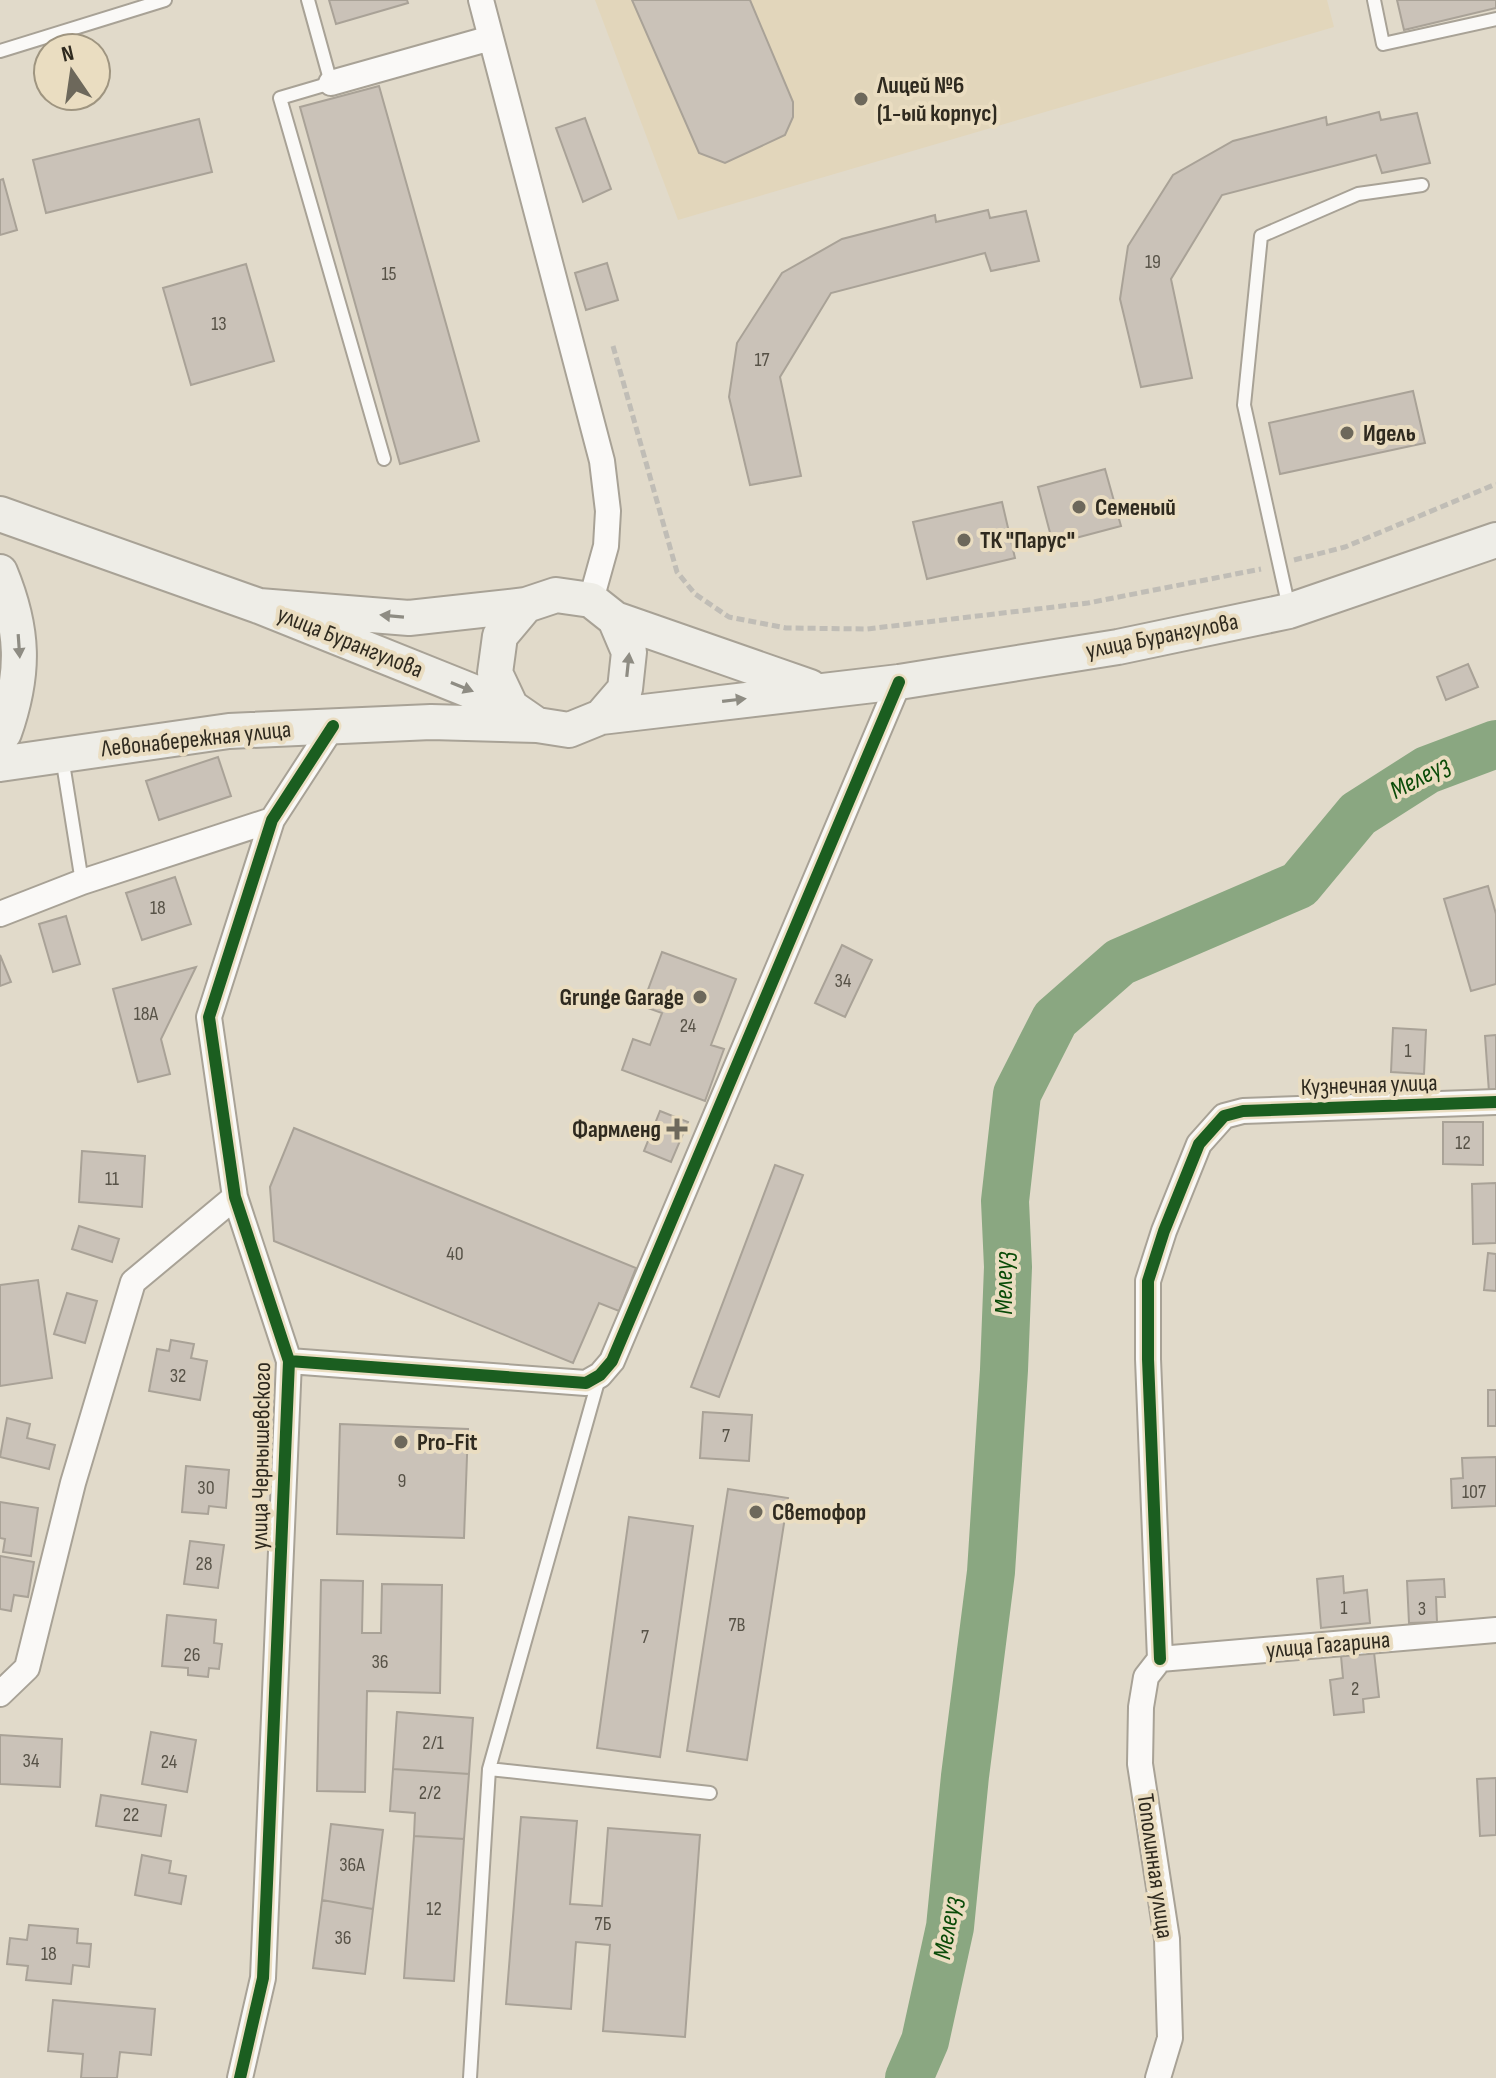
<svg xmlns="http://www.w3.org/2000/svg" width="1496" height="2078" font-family="'Sofia Sans Condensed',sans-serif">
<style>
.built{fill:#e2d6bb}
.lines{fill:none;stroke-linecap:round;stroke-linejoin:round}
.river{stroke:#8aa781;stroke-width:48}
.building{fill:#cac2b8;stroke:#a9a297;stroke-width:2}
.lane-casing{stroke:#a8a296;stroke-width:16}
.street-casing{stroke:#a8a296;stroke-width:28}
.secondary-casing{stroke:#a8a296;stroke-width:38}
.path{stroke:#c0bdb6;stroke-width:5;stroke-dasharray:8 4;stroke-linecap:butt}
.lane{stroke:#faf9f7;stroke-width:12}
.street{stroke:#faf9f7;stroke-width:24}
.secondary{stroke:#eeede7;stroke-width:34}
.cycleway-casing{stroke:#eaddc1;stroke-width:17}
.cycleway{stroke:#1b5e20;stroke-width:12}
.oneway{fill:#8e8c83}
.poi-dot{fill:#6d685b;stroke:#eaddc1;stroke-width:3}
.labels{text-anchor:middle;dominant-baseline:central;stroke-width:8;stroke-linejoin:round;paint-order:stroke}
.number-label{font-size:20px;fill:#575247}
.poi-label{font-size:24px;font-weight:bold;fill:#2f2a1f;stroke:#eaddc1;text-anchor:start}
.street-label{font-size:24px;fill:#2f2a1f;stroke:#eaddc1}
.water-label{font-size:26px;font-style:italic;fill:#0a4b08;stroke:#eaddc1}
</style>
<rect width="100%" height="100%" fill="#e1daca"/>
<path class="built" d="M 595,0 L 1327,0 L 1334,27 L 678,220 Z"/>
<g class="lines">
<path class="river" d="M 909,2078 L 925,2041 L 950,1927 L 965,1776 L 991,1572 L 1004,1370 L 1008,1267 L 1005,1201 L 1017,1094 L 1055,1019 L 1120,962 L 1299,885 L 1358,814 L 1427,770 L 1496,744"/>
</g>
<path class="building" d="M 329,0 L 407,0 L 408,3 L 336,24 Z
M 632,0 L 750,0 L 793,102 L 793,117 L 785,135 L 725,163 L 699,153 Z
M 1397,0 L 1496,0 L 1496,8 L 1404,30 Z
M 379,86 L 479,441 L 400,464 L 300,107 Z
M 1379,112 L 1381,120 L 1417,113 L 1430,163 L 1382,173 L 1376,155 L 1222,195 L 1171,279 L 1192,378 L 1141,387 L 1120,299 L 1128,246 L 1173,175 L 1233,141 L 1326,117 L 1327,125 Z
M 585,118 L 611,189 L 583,202 L 556,128 Z
M 199,119 L 212,172 L 46,213 L 33,160 Z
M 3,179 L 17,230 L 0,235 L 0,180 Z
M 988,210 L 990,218 L 1026,211 L 1039,261 L 991,271 L 985,253 L 831,293 L 780,377 L 801,476 L 750,485 L 729,397 L 737,343 L 782,273 L 842,239 L 935,215 L 936,222 Z
M 607,263 L 618,300 L 586,310 L 575,273 Z
M 246,264 L 274,361 L 191,385 L 163,288 Z
M 1413,391 L 1425,443 L 1280,474 L 1269,423 Z
M 1105,469 L 1121,526 L 1053,544 L 1038,487 Z
M 1002,502 L 1015,558 L 927,579 L 913,522 Z
M 1468,664 L 1478,687 L 1446,700 L 1437,677 Z
M 218,757 L 231,796 L 159,820 L 146,781 Z
M 175,877 L 191,924 L 142,940 L 126,893 Z
M 1488,886 L 1496,914 L 1496,984 L 1471,991 L 1444,899 Z
M 66,916 L 80,964 L 53,972 L 39,924 Z
M 842,945 L 872,960 L 845,1017 L 815,1003 Z
M 662,952 L 736,979 L 711,1045 L 724,1049 L 705,1101 L 622,1070 L 633,1039 L 650,1045 L 662,1013 L 642,1006 Z
M 0,955 L 11,982 L 0,986 Z
M 196,967 L 161,1039 L 170,1074 L 138,1082 L 113,989 Z
M 1393,1028 L 1426,1030 L 1424,1074 L 1391,1072 Z
M 1496,1035 L 1496,1092 L 1489,1092 L 1485,1036 Z
M 660,1111 L 688,1122 L 671,1162 L 644,1151 Z
M 1443,1122 L 1483,1122 L 1483,1165 L 1443,1164 Z
M 294,1128 L 636,1268 L 619,1311 L 599,1303 L 573,1363 L 274,1241 L 270,1187 Z
M 82,1151 L 145,1156 L 142,1207 L 79,1202 Z
M 775,1165 L 803,1175 L 719,1397 L 691,1387 Z
M 1496,1183 L 1496,1243 L 1473,1244 L 1472,1184 Z
M 79,1226 L 119,1239 L 112,1262 L 72,1249 Z
M 1488,1253 L 1496,1254 L 1496,1291 L 1484,1290 Z
M 38,1280 L 52,1378 L 0,1386 L 0,1285 Z
M 67,1293 L 97,1301 L 85,1343 L 54,1334 Z
M 171,1340 L 194,1344 L 191,1358 L 207,1361 L 200,1400 L 149,1391 L 157,1349 L 169,1351 Z
M 1488,1390 L 1496,1390 L 1496,1426 L 1488,1426 Z
M 703,1412 L 752,1415 L 749,1461 L 700,1458 Z
M 7,1418 L 30,1424 L 27,1438 L 55,1445 L 49,1469 L 0,1457 Z
M 340,1424 L 468,1429 L 464,1538 L 337,1534 Z
M 1496,1457 L 1496,1506 L 1452,1508 L 1451,1479 L 1463,1478 L 1462,1458 Z
M 186,1466 L 229,1470 L 226,1508 L 209,1506 L 208,1514 L 182,1512 Z
M 728,1489 L 788,1498 L 747,1760 L 687,1751 Z
M 0,1502 L 38,1508 L 31,1556 L 3,1552 L 5,1539 L 0,1538 Z
M 629,1517 L 693,1526 L 660,1757 L 597,1748 Z
M 190,1541 L 224,1545 L 218,1588 L 184,1584 Z
M 0,1556 L 34,1562 L 28,1597 L 14,1595 L 11,1611 L 0,1609 Z
M 1343,1576 L 1344,1593 L 1367,1590 L 1370,1623 L 1321,1628 L 1317,1579 Z
M 1444,1579 L 1445,1597 L 1436,1597 L 1437,1622 L 1409,1623 L 1407,1581 Z
M 321,1580 L 363,1581 L 362,1633 L 381,1633 L 382,1584 L 442,1585 L 440,1693 L 367,1691 L 365,1792 L 317,1791 Z
M 167,1615 L 216,1620 L 214,1643 L 222,1644 L 219,1669 L 209,1668 L 208,1677 L 188,1675 L 188,1668 L 162,1666 Z
M 1374,1652 L 1379,1697 L 1363,1699 L 1364,1712 L 1334,1715 L 1330,1680 L 1343,1678 L 1341,1656 Z
M 397,1712 L 473,1718 L 469,1774 L 393,1769 Z
M 151,1732 L 196,1740 L 187,1792 L 142,1784 Z
M 0,1735 L 62,1739 L 60,1787 L 0,1784 Z
M 393,1769 L 469,1774 L 464,1839 L 414,1836 L 415,1813 L 390,1811 Z
M 1496,1778 L 1496,1835 L 1480,1836 L 1477,1779 Z
M 101,1795 L 166,1805 L 161,1836 L 96,1826 Z
M 521,1817 L 577,1821 L 570,1904 L 602,1906 L 608,1828 L 700,1835 L 685,2037 L 603,2031 L 610,1945 L 576,1942 L 571,2009 L 506,2004 Z
M 331,1824 L 383,1830 L 373,1909 L 322,1900 Z
M 414,1836 L 464,1839 L 454,1981 L 404,1978 Z
M 142,1855 L 171,1861 L 169,1873 L 186,1876 L 181,1904 L 135,1895 Z
M 322,1900 L 373,1909 L 365,1974 L 313,1968 Z
M 29,1925 L 78,1929 L 77,1943 L 91,1944 L 89,1967 L 73,1965 L 71,1984 L 26,1980 L 28,1966 L 7,1964 L 10,1938 L 27,1940 Z
M 53,2000 L 155,2009 L 151,2055 L 120,2052 L 117,2078 L 81,2078 L 83,2054 L 48,2051 Z"/>
<g class="lines">
<defs>
<path id="lane" d="M 308,0 L 331,83 L 280,98 L 384,459
M 1374,0 L 1383,44 L 1496,19
M 0,51 L 165,0
M 1289,608 L 1244,405 L 1261,236 L 1358,194 L 1422,185
M 62,757 L 82,882
M 489,1769 L 710,1793
M 470,2078 L 489,1769 L 599,1378"/>
<path id="street" d="M 481,0 L 602,461 L 608,511 L 606,546 L 591,600
M 331,83 L 491,38
M 0,914 L 82,882 L 272,820
M 289,1361 L 586,1383 L 600,1375 L 612,1361 L 899,682
M 1160,1659 L 1148,1359 L 1148,1281 L 1164,1231 L 1199,1144 L 1224,1116 L 1243,1111 L 1496,1102
M 1160,1659 L 1496,1630
M 0,1694 L 27,1668 L 73,1483 L 133,1282 L 235,1197
M 240,2078 L 263,1978 L 289,1361 L 235,1197 L 209,1017 L 272,820 L 333,726
M 1158,2078 L 1170,2038 L 1167,1939 L 1140,1764 L 1141,1707 L 1146,1677 L 1160,1659"/>
<path id="secondary" d="M 0,514 L 259,606 L 511,707
M 0,572 C 24,630 25,673 4,733 L 0,737
M 259,606 L 409,618 L 526,605 L 556,595 L 591,600 L 615,619 L 629,652 L 625,689 L 601,717 L 569,730 L 537,725 L 511,707 L 495,673 L 500,636 L 526,605
M 615,619 L 810,687
M 601,717 L 899,682 L 1118,647 L 1289,611 L 1496,540
M 0,764 L 229,731 L 431,722 L 537,725"/>
</defs>
<use href="#lane" class="lane-casing"/>
<use href="#street" class="street-casing"/>
<use href="#secondary" class="secondary-casing"/>
<path class="path" d="M 613,346 L 677,572 L 695,594 L 729,617 L 786,628 L 867,629 L 1088,603 L 1261,569
M 1294,560 L 1345,547 L 1496,484"/>
<use href="#lane" class="lane"/>
<use href="#street" class="street"/>
<use href="#secondary" class="secondary"/>
<defs>
<path id="cycleway" d="M 289,1361 L 586,1383 L 600,1375 L 612,1361 L 899,682
M 1160,1659 L 1148,1359 L 1148,1281 L 1164,1231 L 1199,1144 L 1224,1116 L 1243,1111 L 1496,1102
M 240,2078 L 263,1978 L 289,1361 L 235,1197 L 209,1017 L 272,820 L 333,726"/>
</defs>
<use href="#cycleway" class="cycleway-casing"/>
<use href="#cycleway" class="cycleway"/>
</g>
<defs><path id="oneway-solid" d="M-6-.8H1V-3.2L6.5 0L1 3.2V.8H-6Z" transform="scale(2)"/></defs>
<g class="oneway">
<use href="#oneway-solid" transform="translate(392 616) rotate(-175)"/>
<use href="#oneway-solid" transform="translate(19 646) rotate(86)"/>
<use href="#oneway-solid" transform="translate(628 665) rotate(-84)"/>
<use href="#oneway-solid" transform="translate(462 687) rotate(22)"/>
<use href="#oneway-solid" transform="translate(734 700) rotate(-7)"/>
</g>
<g class="poi-dot">
<circle cx="861" cy="99" r="8"/>
<circle cx="1347" cy="433" r="8"/>
<circle cx="1079" cy="507" r="8"/>
<circle cx="964" cy="540" r="8"/>
<circle cx="700" cy="997" r="8"/>
<path d="M673 1117h8v8h8v8h-8v8h-8v-8h-8v-8h8z"/>
<circle cx="401" cy="1442" r="8"/>
<circle cx="756" cy="1512" r="8"/>
</g>
<g class="labels">
<g class="number-label">
<text x="1153" y="262">19</text>
<text x="389" y="274">15</text>
<text x="219" y="324">13</text>
<text x="762" y="360">17</text>
<text x="158" y="908">18</text>
<text x="843" y="981">34</text>
<text x="146" y="1014">18А</text>
<text x="688" y="1026">24</text>
<text x="1408" y="1051">1</text>
<text x="1463" y="1143">12</text>
<text x="112" y="1179">11</text>
<text x="455" y="1254">40</text>
<text x="178" y="1376">32</text>
<text x="726" y="1436">7</text>
<text x="402" y="1481">9</text>
<text x="206" y="1488">30</text>
<text x="1474" y="1492">107</text>
<text x="204" y="1564">28</text>
<text x="1344" y="1608">1</text>
<text x="1422" y="1609">3</text>
<text x="737" y="1625">7В</text>
<text x="645" y="1637">7</text>
<text x="192" y="1655">26</text>
<text x="380" y="1662">36</text>
<text x="1355" y="1689">2</text>
<text x="433" y="1743">2/1</text>
<text x="31" y="1761">34</text>
<text x="169" y="1762">24</text>
<text x="430" y="1793">2/2</text>
<text x="131" y="1815">22</text>
<text x="352" y="1865">36А</text>
<text x="434" y="1909">12</text>
<text x="603" y="1924">7Б</text>
<text x="343" y="1938">36</text>
<text x="49" y="1954">18</text>
</g>
<g class="poi-label">
<text x="877" y="85">Лицей №6<tspan x="877" dy="28">(1-ый корпус)</tspan></text>
<text x="1363" y="433">Идель</text>
<text x="1095" y="507">Семеный</text>
<text x="980" y="540">ТК "Парус"</text>
<text x="684" y="997" text-anchor="end">Grunge Garage</text>
<text x="661" y="1129" text-anchor="end">Фармленд</text>
<text x="417" y="1442">Pro-Fit</text>
<text x="772" y="1512">Светофор</text>
</g>
<g class="street-label">
<text transform="translate(1162 636) rotate(-11)">улица Бурангулова</text>
<text transform="translate(350 642) rotate(22)">улица Бурангулова</text>
<text transform="translate(196 739) rotate(-6)">Левонабережная улица</text>
<text transform="translate(1369 1085) rotate(-2)">Кузнечная улица</text>
<text transform="translate(261 1456) rotate(-89)">улица Чернышевского</text>
<text transform="translate(1328 1645) rotate(-5)">улица Гагарина</text>
<text transform="translate(1155 1866) rotate(82)">Тополинная улица</text>
</g>
<g class="water-label">
<text transform="translate(1420 778) rotate(-28)">Мелеуз</text>
<text transform="translate(1004 1283) rotate(-90)">Мелеуз</text>
<text transform="translate(948 1928) rotate(-80)">Мелеуз</text>
</g>
</g>
<g transform="translate(72 72) rotate(347)"><circle r="38" fill="#eaddc1" stroke="#9f9580" stroke-width="2"/>
<path d="M0-6L14 30L0 20L-14 30Z" fill="#6d685b"/>
<text y="-12" font-size="22" font-weight="bold" text-anchor="middle" fill="#2f2a1f">N</text>
</g>
</svg>
